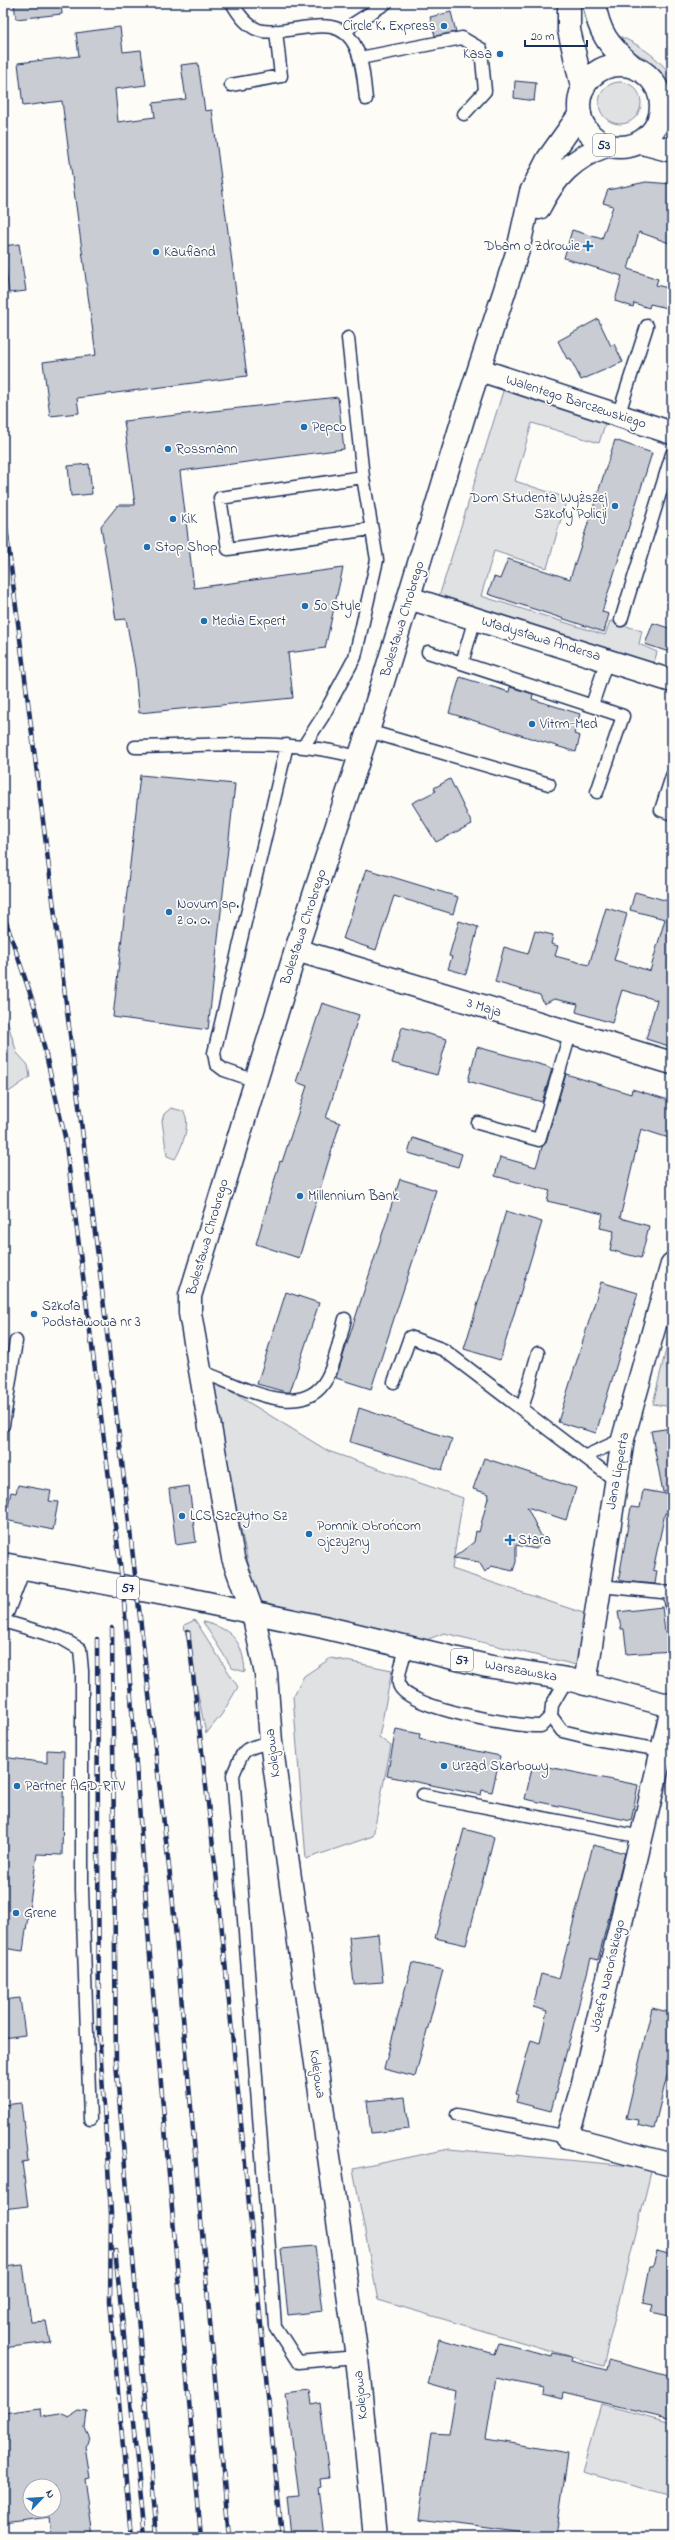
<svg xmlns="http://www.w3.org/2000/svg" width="675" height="2540" font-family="'Indie Flower',sans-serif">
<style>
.green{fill:#e0e1e3;stroke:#7e88a0}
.building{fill:#c9ccd3;stroke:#1b2f5e;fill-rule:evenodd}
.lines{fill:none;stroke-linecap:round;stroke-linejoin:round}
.service-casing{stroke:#1b2f5e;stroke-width:15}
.minor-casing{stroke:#1b2f5e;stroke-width:25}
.tertiary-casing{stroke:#1b2f5e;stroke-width:25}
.primary-casing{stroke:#1b2f5e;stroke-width:25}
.service{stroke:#fdfcf7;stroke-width:12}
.minor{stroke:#fdfcf7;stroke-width:22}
.tertiary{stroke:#fdfcf7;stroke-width:22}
.primary{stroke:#fdfcf7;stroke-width:22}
.rail-casing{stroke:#1b2f5e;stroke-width:4.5}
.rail{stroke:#fdfcf7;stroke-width:3;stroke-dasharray:9;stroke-linecap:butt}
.poi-dot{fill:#1f6fb2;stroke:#fdfcf7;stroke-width:1.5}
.labels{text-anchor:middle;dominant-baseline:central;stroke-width:3.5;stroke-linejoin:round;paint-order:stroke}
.shield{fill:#fdfcf7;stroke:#5f6c8c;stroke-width:1}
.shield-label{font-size:13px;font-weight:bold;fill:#1b2f5e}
.poi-label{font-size:14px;fill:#1b2f5e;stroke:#fdfcf7;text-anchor:start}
.street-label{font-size:14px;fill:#1b2f5e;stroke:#fdfcf7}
</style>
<rect width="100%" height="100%" fill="#fdfcf7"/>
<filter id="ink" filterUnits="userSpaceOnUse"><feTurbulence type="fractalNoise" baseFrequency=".025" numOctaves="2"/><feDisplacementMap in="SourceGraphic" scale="8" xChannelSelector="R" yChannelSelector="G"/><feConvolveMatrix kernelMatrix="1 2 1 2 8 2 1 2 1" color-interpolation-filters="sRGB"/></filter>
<g filter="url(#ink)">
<path class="green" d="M 617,35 C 638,44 659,57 672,77 L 672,87 L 648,60 L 623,46 Z
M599 103a21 21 0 1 1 42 0a21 21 0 1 1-42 0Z
M 504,388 L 606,421 L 599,443 L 532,423 L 515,481 L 567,498 L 547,568 L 494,551 L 481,596 L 605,635 L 610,621 L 642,631 L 639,644 L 657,652 L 654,663 L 438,600 Z
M 3,1008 L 17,1053 L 28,1065 L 30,1077 L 3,1096 Z
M 171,1108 L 183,1111 C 192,1121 182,1148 175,1159 L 167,1156 L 162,1121 L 164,1114 Z
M 672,1324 L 672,1407 L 653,1404 Z
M 209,1378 L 328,1451 L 463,1498 L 452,1569 L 592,1616 L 580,1666 L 444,1633 L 406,1648 L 256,1600 Z
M 195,1620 L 238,1687 L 222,1714 L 206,1734 L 184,1625 Z
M 203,1622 C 233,1629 243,1642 245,1672 L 232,1668 Z
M 331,1658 L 392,1670 L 379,1737 L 391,1746 L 373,1836 L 306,1859 L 293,1697 L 304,1676 Z
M 449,2149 L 652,2168 L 603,2366 L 378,2300 L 353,2169 Z
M 601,2404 L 672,2423 L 672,2496 L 582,2472 Z"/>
<path class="building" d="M 14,3 L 61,3 L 62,14 L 16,19 Z
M 451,12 L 456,32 L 435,36 L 430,17 Z
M 120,27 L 123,52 L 141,50 L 146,85 L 115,89 L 118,122 L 155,117 L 153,103 L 186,99 L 181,65 L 198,63 L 205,111 L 212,110 L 247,376 L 77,398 L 79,413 L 50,416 L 43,362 L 96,355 L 62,101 L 23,106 L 18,63 L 79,56 L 76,33 Z
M 515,81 L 536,83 L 534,101 L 514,98 Z
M 646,182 L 672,184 L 672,244 L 639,232 L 628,269 L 658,279 L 656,285 L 672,289 L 672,309 L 650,304 L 649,308 L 634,303 L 633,307 L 615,301 L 622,276 L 564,258 L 572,230 L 602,239 L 613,206 L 603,203 L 608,190 Z
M 19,244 L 26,291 L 9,293 L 3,246 Z
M 598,319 L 611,346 L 614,344 L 623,362 L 581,380 L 570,358 L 567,359 L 558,341 Z
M 338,397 L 344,449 L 180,471 L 194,588 L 343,568 L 325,648 L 288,653 L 293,698 L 139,713 L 135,668 L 126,619 L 116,620 L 101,526 L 118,505 L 135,505 L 124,421 Z
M 615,440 L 652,453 L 602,612 L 609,614 L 604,632 L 488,594 L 494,577 L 500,579 L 508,559 L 570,579 Z
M 89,464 L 92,494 L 71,496 L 68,466 Z
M 653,623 L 672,629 L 672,653 L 645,644 Z
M 460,677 L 509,692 L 510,687 L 533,694 L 532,699 L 580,714 L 574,734 L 580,736 L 576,752 L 449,713 Z
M 140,775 L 235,784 L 208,1030 L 113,1017 Z
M 450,779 L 472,824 L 436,842 L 412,803 L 436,791 L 434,788 Z
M 366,869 L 458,897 L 453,914 L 394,896 L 376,950 L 343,939 Z
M 635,892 L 672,902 L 672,1047 L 646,1039 L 657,1000 L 622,990 L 612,1023 L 576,1012 L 578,1004 L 554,999 L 544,1004 L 540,995 L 495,982 L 504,947 L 528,954 L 535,931 L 553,935 L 551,944 L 558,946 L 555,956 L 589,965 L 606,908 L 627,914 L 614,960 L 650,971 L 665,919 L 630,910 Z
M 459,921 L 478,927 L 466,974 L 448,969 L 452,957 L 449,956 Z
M 322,1003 L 359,1015 L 326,1118 L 340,1123 L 299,1258 L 256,1244 L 280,1161 L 282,1162 L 307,1086 L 296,1082 Z
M 402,1027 L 447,1039 L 437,1075 L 392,1063 Z
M 477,1047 L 546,1066 L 552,1069 L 542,1102 L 468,1081 Z
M 566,1074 L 631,1094 L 632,1089 L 672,1101 L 672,1139 L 641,1129 L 620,1218 L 649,1226 L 641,1258 L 610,1250 L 614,1231 L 600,1228 L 603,1214 L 547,1201 L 550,1191 L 495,1176 L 500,1157 L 536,1167 L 542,1147 L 546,1142 Z
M 413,1138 L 462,1154 L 458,1167 L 408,1153 Z
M 400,1179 L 436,1190 L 371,1389 L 336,1378 Z
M 506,1211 L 542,1222 L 500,1360 L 464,1349 Z
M 601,1282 L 638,1293 L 596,1433 L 558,1422 Z
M 286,1292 L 319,1303 L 290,1392 L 286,1392 L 257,1384 Z
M 359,1408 L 452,1439 L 442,1470 L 350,1442 Z
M 672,1428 L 672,1491 L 663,1492 L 651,1431 Z
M 484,1458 L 576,1488 L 566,1520 L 527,1507 L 544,1542 L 536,1549 L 516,1545 L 516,1562 L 513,1571 L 491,1566 L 485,1572 L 479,1562 L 453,1558 L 474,1542 L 476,1531 L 479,1532 L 489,1494 L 473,1489 Z
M 18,1485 L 51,1491 L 49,1501 L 58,1502 L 53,1530 L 5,1520 L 11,1492 L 16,1493 Z
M 189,1486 L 196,1542 L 176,1545 L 169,1489 Z
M 643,1490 L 672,1495 L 672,1514 L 665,1513 L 653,1570 L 657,1571 L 655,1584 L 621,1581 L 619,1578 L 631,1507 L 640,1508 Z
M 662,1607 L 665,1632 L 669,1632 L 672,1651 L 627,1654 L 624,1629 L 621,1629 L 618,1612 Z
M 396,1729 L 420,1734 L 419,1739 L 500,1756 L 492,1792 L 482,1790 L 481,1795 L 387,1776 Z
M 47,1750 L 64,1751 L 62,1855 L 37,1854 L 23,1951 L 3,1948 L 3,1757 L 47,1763 Z
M 533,1764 L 638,1785 L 631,1821 L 525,1799 Z
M 464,1829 L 494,1837 L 466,1945 L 435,1938 Z
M 593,1845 L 625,1853 L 598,1960 L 591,1958 L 551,2111 L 516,2102 L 518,2095 L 516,2094 L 531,2040 L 540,2043 L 547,2011 L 533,2007 L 541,1974 L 559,1979 Z
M 378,1934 L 383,1982 L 354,1984 L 349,1937 Z
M 412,1963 L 443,1970 L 415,2077 L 384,2069 Z
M 20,1998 L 25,2035 L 3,2038 L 3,2000 Z
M 652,2008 L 672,2013 L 672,2055 L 654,2129 L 638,2125 L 639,2120 L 626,2118 Z
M 405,2097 L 409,2129 L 371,2133 L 367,2101 Z
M 21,2103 L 28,2161 L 22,2162 L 28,2206 L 3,2209 L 3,2105 Z
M 315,2246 L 323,2311 L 288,2315 L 281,2249 Z
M 657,2251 L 672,2255 L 672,2304 L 669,2316 L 651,2312 L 653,2305 L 643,2303 L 650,2266 L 653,2266 Z
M 23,2265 L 31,2322 L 46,2321 L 50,2342 L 3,2348 L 3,2267 Z
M 439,2339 L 495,2354 L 499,2343 L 552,2356 L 553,2353 L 572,2357 L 571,2361 L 606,2370 L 608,2360 L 672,2377 L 672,2419 L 563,2393 L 562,2399 L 542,2394 L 543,2388 L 496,2378 L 486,2439 L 568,2453 L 556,2537 L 419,2519 L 431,2433 L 449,2434 L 456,2392 L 428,2384 Z
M 310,2389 L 312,2405 L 320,2403 L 329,2478 L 320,2479 L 321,2486 L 318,2487 L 324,2537 L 291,2537 L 287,2497 L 299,2496 L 286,2392 Z
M 40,2408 L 41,2416 L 60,2413 L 69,2417 L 78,2411 L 87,2412 L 85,2428 L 90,2439 L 85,2446 L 90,2477 L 85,2478 L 93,2537 L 52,2537 L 50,2517 L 3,2523 L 3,2413 ZM 30,2486 L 54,2486 L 54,2510 L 30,2510 Z"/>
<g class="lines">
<defs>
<path id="service" d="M 232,3 C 239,15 248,28 262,31 C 293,36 339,8 356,48 C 363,63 364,82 366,99
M 345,33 L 353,24 L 386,3
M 360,58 L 462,38 L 481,49 L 485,91 L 464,114
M 231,85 L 281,76 L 276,31
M 618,416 L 647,326
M 363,477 L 220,498 L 228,549 L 371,529
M 621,620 L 672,454
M 428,652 L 623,716 L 597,792
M 462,663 L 475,618
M 592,705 L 607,660
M 368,731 L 549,784
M 135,747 C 206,746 292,737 360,758
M 303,747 L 323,716 L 355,657 L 377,560 L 363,477 L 348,338
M 672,776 L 661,810 L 672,814
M 256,1081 L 224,1070 L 216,1064 L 214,1053 L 287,745
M 478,1123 L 539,1140 L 570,1034
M 200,1371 C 236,1383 302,1425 327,1378 C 336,1361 340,1338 345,1319
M 394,1382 L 410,1337 L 444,1350 L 615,1480
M 522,1409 L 538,1353
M 3,1425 L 16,1341
M 586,1456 L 623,1439
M 600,1586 L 672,1593
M 670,1594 L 672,1607
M 3,1621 L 61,1638 L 80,1649 L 82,1671 L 82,1890 L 90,2119
M 406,1648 C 404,1658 397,1674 399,1684 C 403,1708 518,1727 541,1726 L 551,1716 L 552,1705 L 567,1679
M 551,1716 L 562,1731 L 595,1739 L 662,1750
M 271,1742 C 243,1750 245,1745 233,1775 L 275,2326 L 298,2362 L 357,2357
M 423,1795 L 642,1837
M 457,2115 L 567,2137"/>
<path id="minor" d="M 480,370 L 672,433
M 409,598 L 672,681
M 296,950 L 672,1063
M 3,1610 L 19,1568
M 585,1684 L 623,1439 L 672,1264
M 672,1708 L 581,2091 L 567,2137 L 672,2165"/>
<path id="tertiary" d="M 539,208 C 554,178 574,157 606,146
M 375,2537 L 357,2357 L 271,1742 L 266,1674 L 253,1613 L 233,1558 L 190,1313 L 190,1296 L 296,950 L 368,731 L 465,412 L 518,250 L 531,192 L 548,159 L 580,114"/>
<path id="primary" d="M 569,3 L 569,30 L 582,87
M 594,3 C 599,33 608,45 631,65
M579 106a41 41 0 1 1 82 0a41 41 0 1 1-82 0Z
M 642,143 L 672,151
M 3,1564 L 169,1595 L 323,1627 L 487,1666 L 567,1679 L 672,1706"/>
</defs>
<use href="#service" class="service-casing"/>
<use href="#minor" class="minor-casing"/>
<use href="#tertiary" class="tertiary-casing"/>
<use href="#primary" class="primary-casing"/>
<use href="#service" class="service"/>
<use href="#minor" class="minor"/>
<use href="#tertiary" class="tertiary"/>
<use href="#primary" class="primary"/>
<defs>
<path id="rail" d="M 3,504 L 99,1264 L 172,1893 L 229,2537
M 3,913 L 35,1008 L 65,1137 L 123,1587 L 151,1970 L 201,2537
M 112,1628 L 116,2062 L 157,2537
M 188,1631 L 217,1881 L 282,2537
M 97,1639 L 99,2030 L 111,2213 L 110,2301 L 131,2537
M 115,2250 L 145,2537"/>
</defs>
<use href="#rail" class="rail-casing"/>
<use href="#rail" class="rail"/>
</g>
</g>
<g class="poi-dot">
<circle cx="444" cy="26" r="4"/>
<circle cx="500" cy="54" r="4"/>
<path d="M586 240h4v4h4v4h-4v4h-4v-4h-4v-4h4z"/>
<circle cx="156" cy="252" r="4"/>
<circle cx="304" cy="427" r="4"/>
<circle cx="168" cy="449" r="4"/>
<circle cx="615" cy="506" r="4"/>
<circle cx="173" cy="519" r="4"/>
<circle cx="147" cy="547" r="4"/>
<circle cx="305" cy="606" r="4"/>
<circle cx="204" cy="621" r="4"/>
<circle cx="532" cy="724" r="4"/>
<circle cx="169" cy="912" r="4"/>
<circle cx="300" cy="1196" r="4"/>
<circle cx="34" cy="1314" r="4"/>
<circle cx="182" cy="1516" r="4"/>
<circle cx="309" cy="1534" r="4"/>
<path d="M508 1534h4v4h4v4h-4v4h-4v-4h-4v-4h4z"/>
<circle cx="444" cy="1766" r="4"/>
<circle cx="17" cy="1786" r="4"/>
<circle cx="16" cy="1913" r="4"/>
</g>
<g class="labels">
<g class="shield">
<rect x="593" y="134" width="22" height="22" rx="3"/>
<rect x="117" y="1577" width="22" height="22" rx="3"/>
<rect x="451" y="1649" width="22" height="22" rx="3"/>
</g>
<g class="shield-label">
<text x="604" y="145">53</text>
<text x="128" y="1588">57</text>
<text x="462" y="1660">57</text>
</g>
<g class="poi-label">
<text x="436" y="26" text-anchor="end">Circle K. Express</text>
<text x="492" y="54" text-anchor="end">Kasa</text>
<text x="580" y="246" text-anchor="end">Dbam o Zdrowie</text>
<text x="164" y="252">Kaufland</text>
<text x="312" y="427">Pepco</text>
<text x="176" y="449">Rossmann</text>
<text x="607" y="498" text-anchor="end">Dom Studenta Wyższej<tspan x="607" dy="16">Szkoły Policji</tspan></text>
<text x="181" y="519">KiK</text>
<text x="155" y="547">Stop Shop</text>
<text x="313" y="606">50 Style</text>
<text x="212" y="621">Media Expert</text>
<text x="540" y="724">Vitrm-Med</text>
<text x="177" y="904">Novum sp.<tspan x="177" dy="16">z o. o.</tspan></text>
<text x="308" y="1196">Millennium Bank</text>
<text x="42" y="1306">Szkoła<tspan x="42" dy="16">Podstawowa nr 3</tspan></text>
<text x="190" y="1516">LCS Szczytno Sz</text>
<text x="317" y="1526">Pomnik Obrońcom<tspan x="317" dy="16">Ojczyzny</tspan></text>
<text x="518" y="1540">Stara</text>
<text x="452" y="1766">Urząd Skarbowy</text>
<text x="25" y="1786">Partner AGD-RTV</text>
<text x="24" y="1913">Grene</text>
</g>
<g class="street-label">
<text transform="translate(576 402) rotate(18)">Walentego Barczewskiego</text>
<text transform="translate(403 619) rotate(-73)">Bolesława Chrobrego</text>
<text transform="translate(541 639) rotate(17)">Władysława Andersa</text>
<text transform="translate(304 927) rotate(-72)">Bolesława Chrobrego</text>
<text transform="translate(484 1008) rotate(17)">3 Maja</text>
<text transform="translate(208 1237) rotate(-74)">Bolesława Chrobrego</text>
<text transform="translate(618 1471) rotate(-80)">Jana Lipperta</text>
<text transform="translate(521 1671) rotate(10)">Warszawska</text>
<text transform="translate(273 1753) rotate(-97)">Kolejowa</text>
<text transform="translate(608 1976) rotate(-77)">Józefa Narońskiego</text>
<text transform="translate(317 2074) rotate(82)">Kolejowa</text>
<text transform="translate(361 2395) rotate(-96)">Kolejowa</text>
</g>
</g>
<rect width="675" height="2540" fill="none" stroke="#fdfcf7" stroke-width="16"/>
<rect x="8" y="8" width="659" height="2524" fill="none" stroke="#1b2f5e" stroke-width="1.5" filter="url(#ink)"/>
<g transform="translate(42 2498) rotate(65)"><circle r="19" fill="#fdfcf7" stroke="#a3aaba"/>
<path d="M0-3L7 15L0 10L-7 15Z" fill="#1f6fb2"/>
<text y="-6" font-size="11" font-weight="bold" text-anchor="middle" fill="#1b2f5e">N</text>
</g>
<path d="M525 40v6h62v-6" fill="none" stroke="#1b2f5e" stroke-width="2"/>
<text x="531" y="40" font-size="12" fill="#1b2f5e" stroke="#fdfcf7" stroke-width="3" paint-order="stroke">20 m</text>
</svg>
